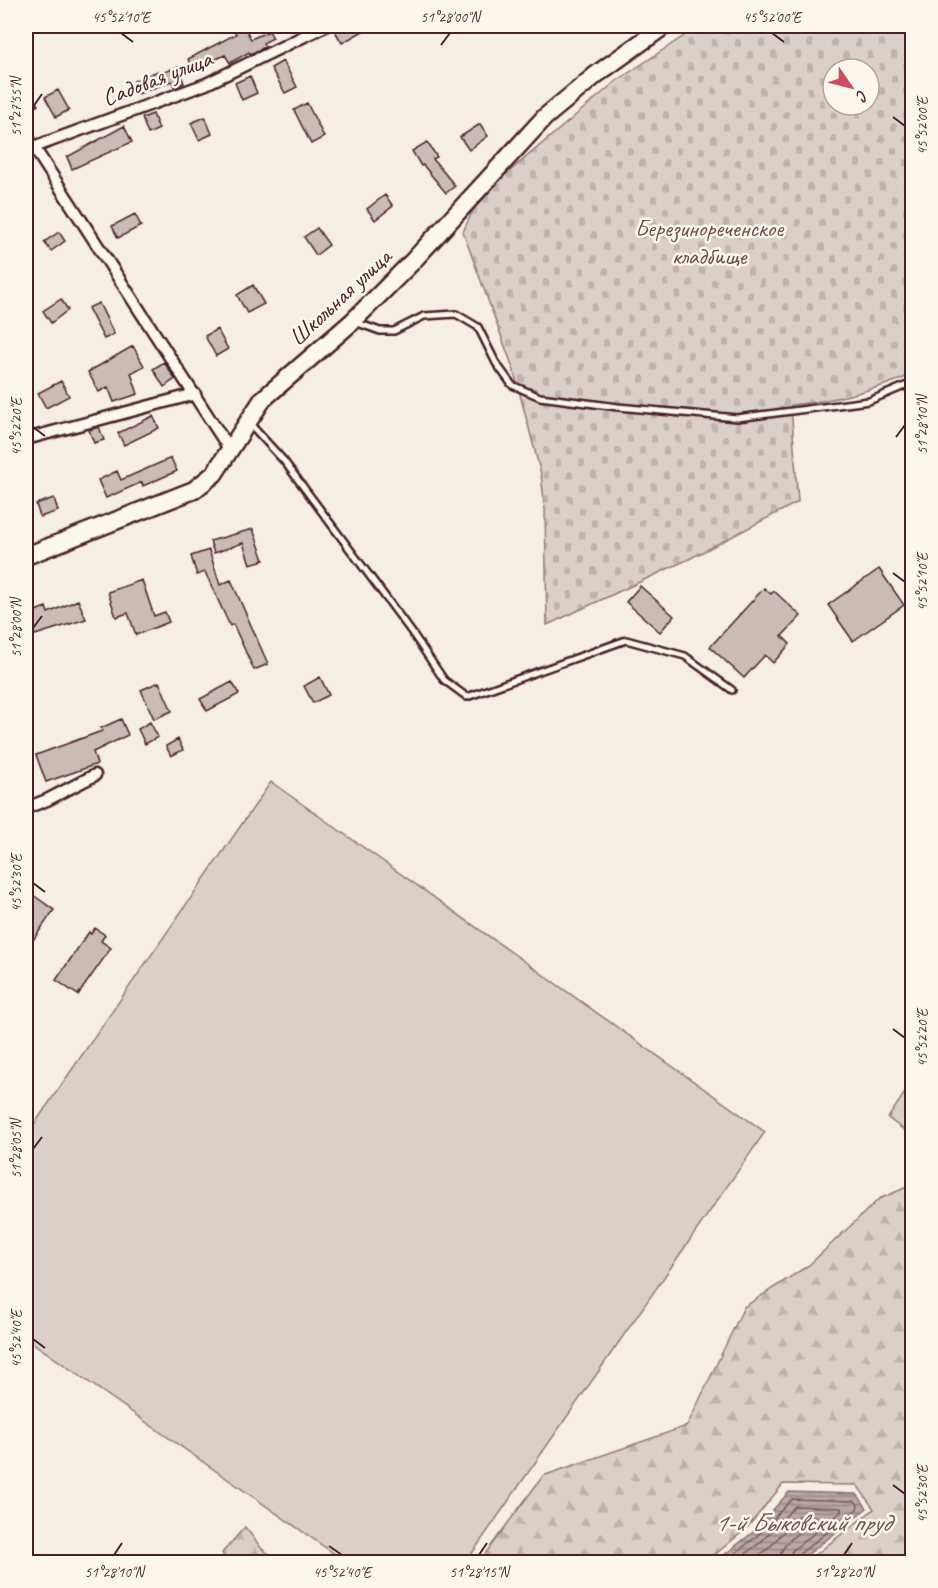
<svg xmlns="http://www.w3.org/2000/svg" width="938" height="1588" font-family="Caveat,sans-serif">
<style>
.green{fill:#dbd0c9;stroke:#92787a;stroke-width:1.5}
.forest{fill:url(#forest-firs);stroke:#92787a;stroke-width:1.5}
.cemetery{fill:url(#cemetery-stones);stroke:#92787a;stroke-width:1.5;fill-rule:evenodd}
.water{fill:url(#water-rules);stroke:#8d7174;stroke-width:1.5}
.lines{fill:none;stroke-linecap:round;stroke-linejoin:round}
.shore{stroke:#77555c;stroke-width:1.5}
.building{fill:#cabbb6;stroke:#4a1f2b;stroke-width:1.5}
.lane-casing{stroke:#4a1f2b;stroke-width:10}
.street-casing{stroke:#4a1f2b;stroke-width:15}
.secondary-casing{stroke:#4a1f2b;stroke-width:21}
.lane{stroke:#fbf7ec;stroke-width:5}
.street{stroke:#fbf7ec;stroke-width:10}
.secondary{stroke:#fbf7ec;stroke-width:16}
.ticks{fill:none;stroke:#4a1f2b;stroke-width:2}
.labels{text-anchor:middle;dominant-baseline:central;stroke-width:5;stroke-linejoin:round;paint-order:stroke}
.street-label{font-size:24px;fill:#4a1f2b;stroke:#fbf7ec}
.park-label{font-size:24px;fill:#6e4b52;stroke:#fbf7ec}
.water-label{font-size:26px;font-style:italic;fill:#714f56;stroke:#fbf7ec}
.neatline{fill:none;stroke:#4a1f2b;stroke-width:2}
.ticks-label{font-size:15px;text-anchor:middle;fill:#4a1f2b}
</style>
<defs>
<pattern id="forest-firs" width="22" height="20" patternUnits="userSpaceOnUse" patternTransform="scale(1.5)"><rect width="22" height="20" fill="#dbd0c9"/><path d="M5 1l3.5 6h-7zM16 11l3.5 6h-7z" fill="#bdb2ad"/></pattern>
<pattern id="cemetery-stones" width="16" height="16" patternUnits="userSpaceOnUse" patternTransform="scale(1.5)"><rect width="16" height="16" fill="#dbd0c9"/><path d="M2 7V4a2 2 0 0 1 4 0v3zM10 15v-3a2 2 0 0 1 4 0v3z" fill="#bdb2ad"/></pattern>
<pattern id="water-rules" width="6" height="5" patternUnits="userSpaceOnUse" patternTransform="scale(1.5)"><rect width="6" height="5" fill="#baa7a5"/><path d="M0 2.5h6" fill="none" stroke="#998787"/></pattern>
</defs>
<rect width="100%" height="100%" fill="#f4eee4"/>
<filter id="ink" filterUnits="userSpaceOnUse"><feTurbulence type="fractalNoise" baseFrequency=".0167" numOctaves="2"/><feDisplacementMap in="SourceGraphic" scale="12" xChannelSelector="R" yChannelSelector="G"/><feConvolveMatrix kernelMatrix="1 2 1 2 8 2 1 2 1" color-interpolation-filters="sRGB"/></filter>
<g filter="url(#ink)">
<path class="green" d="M 271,782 L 765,1132 L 466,1562 L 346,1562 L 26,1338 L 26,1136 Z
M 912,1082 L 912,1136 L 888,1118 Z"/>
<path class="forest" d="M 912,1185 L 912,1562 L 806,1562 L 874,1509 L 857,1485 L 783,1484 L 747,1528 L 706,1562 L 479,1562 L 543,1476 L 687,1426 L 744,1307 L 809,1265 L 879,1199 Z
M 245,1527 L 262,1549 L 281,1562 L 226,1562 L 222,1553 Z"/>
<path class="cemetery" d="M 699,26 L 912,26 L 912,375 C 874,390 832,401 791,405 L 798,502 L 689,559 L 547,625 L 545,509 L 541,474 L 513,368 L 463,232 L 479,197 L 615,82 ZM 833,69 L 869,69 L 869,105 L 833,105 Z"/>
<path class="water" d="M 789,1492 L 857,1494 L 867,1508 L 798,1562 L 715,1562 L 752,1533 Z"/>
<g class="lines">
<path class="shore" d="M 724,1562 L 756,1537 L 792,1499 L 855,1501 L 858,1505 L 857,1509 L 798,1555 L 795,1562
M 735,1562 L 761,1542 L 795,1506 L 841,1508 L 841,1512 L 793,1550 L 789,1556 L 788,1562
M 749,1562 L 768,1549 L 798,1516 L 815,1516 L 815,1520 C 801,1532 780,1542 779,1562"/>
</g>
<path class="building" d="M 232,26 L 244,26 L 251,39 L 269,31 L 273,38 L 263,43 L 265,47 L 250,54 L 249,52 L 230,63 L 225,55 L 193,70 L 188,59 L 236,34 Z
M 345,26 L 372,26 L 342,43 L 335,31 Z
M 283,61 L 297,87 L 285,93 L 271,68 Z
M 178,67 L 184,83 L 174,87 L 172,81 L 138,94 L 134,81 L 158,71 L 159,74 Z
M 250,76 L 257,93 L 242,100 L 235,83 Z
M 26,87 L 38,105 L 26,113 Z
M 58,90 L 69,110 L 56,117 L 45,97 Z
M 307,103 L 324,137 L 311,144 L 294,110 Z
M 153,114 L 159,129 L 148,134 L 142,118 Z
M 205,117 L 212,134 L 199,140 L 191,123 Z
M 480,124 L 488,136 L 469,150 L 460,137 Z
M 124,126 L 132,142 L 72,169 L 67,157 Z
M 427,142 L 437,157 L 433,159 L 455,186 L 446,193 L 423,165 L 421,166 L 412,151 Z
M 385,195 L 393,206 L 375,220 L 367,209 Z
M 135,214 L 141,226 L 118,238 L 112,226 Z
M 317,228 L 329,245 L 316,255 L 304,237 Z
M 59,232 L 65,241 L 51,251 L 44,242 Z
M 253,285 L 264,304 L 247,313 L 237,295 Z
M 61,299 L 68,310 L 51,323 L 43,311 Z
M 99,303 L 114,334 L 104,339 L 88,308 Z
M 217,329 L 228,349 L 216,356 L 205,336 Z
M 133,346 L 144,366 L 131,373 L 138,394 L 114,402 L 108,387 L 99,392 L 88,372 Z
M 164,362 L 175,379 L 164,387 L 153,369 Z
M 61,381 L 69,396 L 46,408 L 38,393 Z
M 153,416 L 159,428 L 124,445 L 118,433 Z
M 99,427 L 104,440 L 94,443 L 89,430 Z
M 171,458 L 177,471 L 143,486 L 142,482 L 106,498 L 98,480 L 117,471 L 121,480 Z
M 54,498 L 58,511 L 40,517 L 36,504 Z
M 253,529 L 264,560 L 250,564 L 243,543 L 214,553 L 210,541 Z
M 209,550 L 220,585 L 231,580 L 268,664 L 254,670 L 233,624 L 230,626 L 205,572 L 197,575 L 191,556 Z
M 879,569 L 904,605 L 853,641 L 828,605 Z
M 142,580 L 154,616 L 165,612 L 169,622 L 136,635 L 128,613 L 116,617 L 108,592 Z
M 640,586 L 674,616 L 660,632 L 626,602 Z
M 764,588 L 771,594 L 774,591 L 801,616 L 782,636 L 790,644 L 773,663 L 765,655 L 744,678 L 710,647 Z
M 78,600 L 86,619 L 35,635 L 27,614 L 46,607 L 48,613 Z
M 320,677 L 329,695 L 313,703 L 304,686 Z
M 159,682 L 172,711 L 154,719 L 141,690 Z
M 232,682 L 239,694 L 207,711 L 200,699 Z
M 121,719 L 128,735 L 93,752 L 97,764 L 46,782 L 36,755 L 102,731 L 101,728 Z
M 150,722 L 158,737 L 145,744 L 138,729 Z
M 178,739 L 183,750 L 171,756 L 166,746 Z
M 26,890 L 54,910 L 26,950 Z
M 95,928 L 105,935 L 101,941 L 111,948 L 78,995 L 56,980 L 89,932 L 91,934 Z"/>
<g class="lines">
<defs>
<path id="lane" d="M 355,322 L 380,331 L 394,331 L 424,316 L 456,314 L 478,327 L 496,363 L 512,385 L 540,397 L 618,407 L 737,418 L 869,401 L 912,383
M 251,425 L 284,461 L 413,634 L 444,680 L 467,697 L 626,640 L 685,656 L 732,690"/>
<path id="street" d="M 26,135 L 230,450
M 34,147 L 206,84 L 325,26
M 26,439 L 195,394
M 26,808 L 47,800 L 95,775"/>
<path id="secondary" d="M 26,556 L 194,490 L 214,474 L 263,399 L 353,321 L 412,262 L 545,117 L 597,74 L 664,26"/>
</defs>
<use href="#lane" class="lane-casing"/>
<use href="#street" class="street-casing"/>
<use href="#secondary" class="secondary-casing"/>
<use href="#lane" class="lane"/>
<use href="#street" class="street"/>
<use href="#secondary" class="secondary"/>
</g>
</g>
<path class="ticks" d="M 121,33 L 133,42M 772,33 L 784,42M 441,45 L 450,33M 33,107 L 42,94M 893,117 L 905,126M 33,427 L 45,436M 896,437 L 905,425M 893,573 L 905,582M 33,628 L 42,616M 33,883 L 45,892M 893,1029 L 905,1038M 33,1149 L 42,1137M 33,1339 L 45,1348M 893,1485 L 905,1494M 329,1546 L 342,1555M 114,1555 L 122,1543M 479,1555 L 487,1543M 844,1555 L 852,1543"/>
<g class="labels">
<g class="street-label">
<text transform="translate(157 78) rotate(-21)">Садовая улица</text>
<text transform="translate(340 297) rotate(-43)">Школьная улица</text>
</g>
<g class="park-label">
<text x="709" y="228">Березинореченское<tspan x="709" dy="28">кладбище</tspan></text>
</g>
<g class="water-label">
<text x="802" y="1522">1-й Быковский пруд</text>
</g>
</g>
<rect width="938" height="1588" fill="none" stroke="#fbf7ec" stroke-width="66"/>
<g transform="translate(851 87) rotate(125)"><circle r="28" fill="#fbf7ec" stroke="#b4a19f" stroke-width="1.5"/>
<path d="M0-4.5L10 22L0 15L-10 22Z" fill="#d1495b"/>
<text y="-9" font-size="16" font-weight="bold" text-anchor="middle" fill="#4a1f2b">С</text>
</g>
<rect x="33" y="33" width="872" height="1522" class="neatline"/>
<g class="ticks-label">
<text x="121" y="22">45°52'10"E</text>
<text x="450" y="22">51°28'00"N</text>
<text x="772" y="22">45°52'00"E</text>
<text transform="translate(16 107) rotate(-90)" y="5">51°27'55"N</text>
<text transform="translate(922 126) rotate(-90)" y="5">45°52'00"E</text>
<text transform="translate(922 425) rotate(-90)" y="5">51°28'10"N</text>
<text transform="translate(16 427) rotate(-90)" y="5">45°52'20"E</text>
<text transform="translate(922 582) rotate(-90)" y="5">45°52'10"E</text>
<text transform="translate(16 628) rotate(-90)" y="5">51°28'00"N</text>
<text transform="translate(16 883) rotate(-90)" y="5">45°52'30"E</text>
<text transform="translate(922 1038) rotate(-90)" y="5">45°52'20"E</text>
<text transform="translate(16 1149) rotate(-90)" y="5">51°28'05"N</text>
<text transform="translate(16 1339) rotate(-90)" y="5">45°52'40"E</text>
<text transform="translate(922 1494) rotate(-90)" y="5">45°52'30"E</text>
<text x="114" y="1577">51°28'10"N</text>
<text x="342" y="1577">45°52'40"E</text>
<text x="479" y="1577">51°28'15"N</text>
<text x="844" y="1577">51°28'20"N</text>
</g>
</svg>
